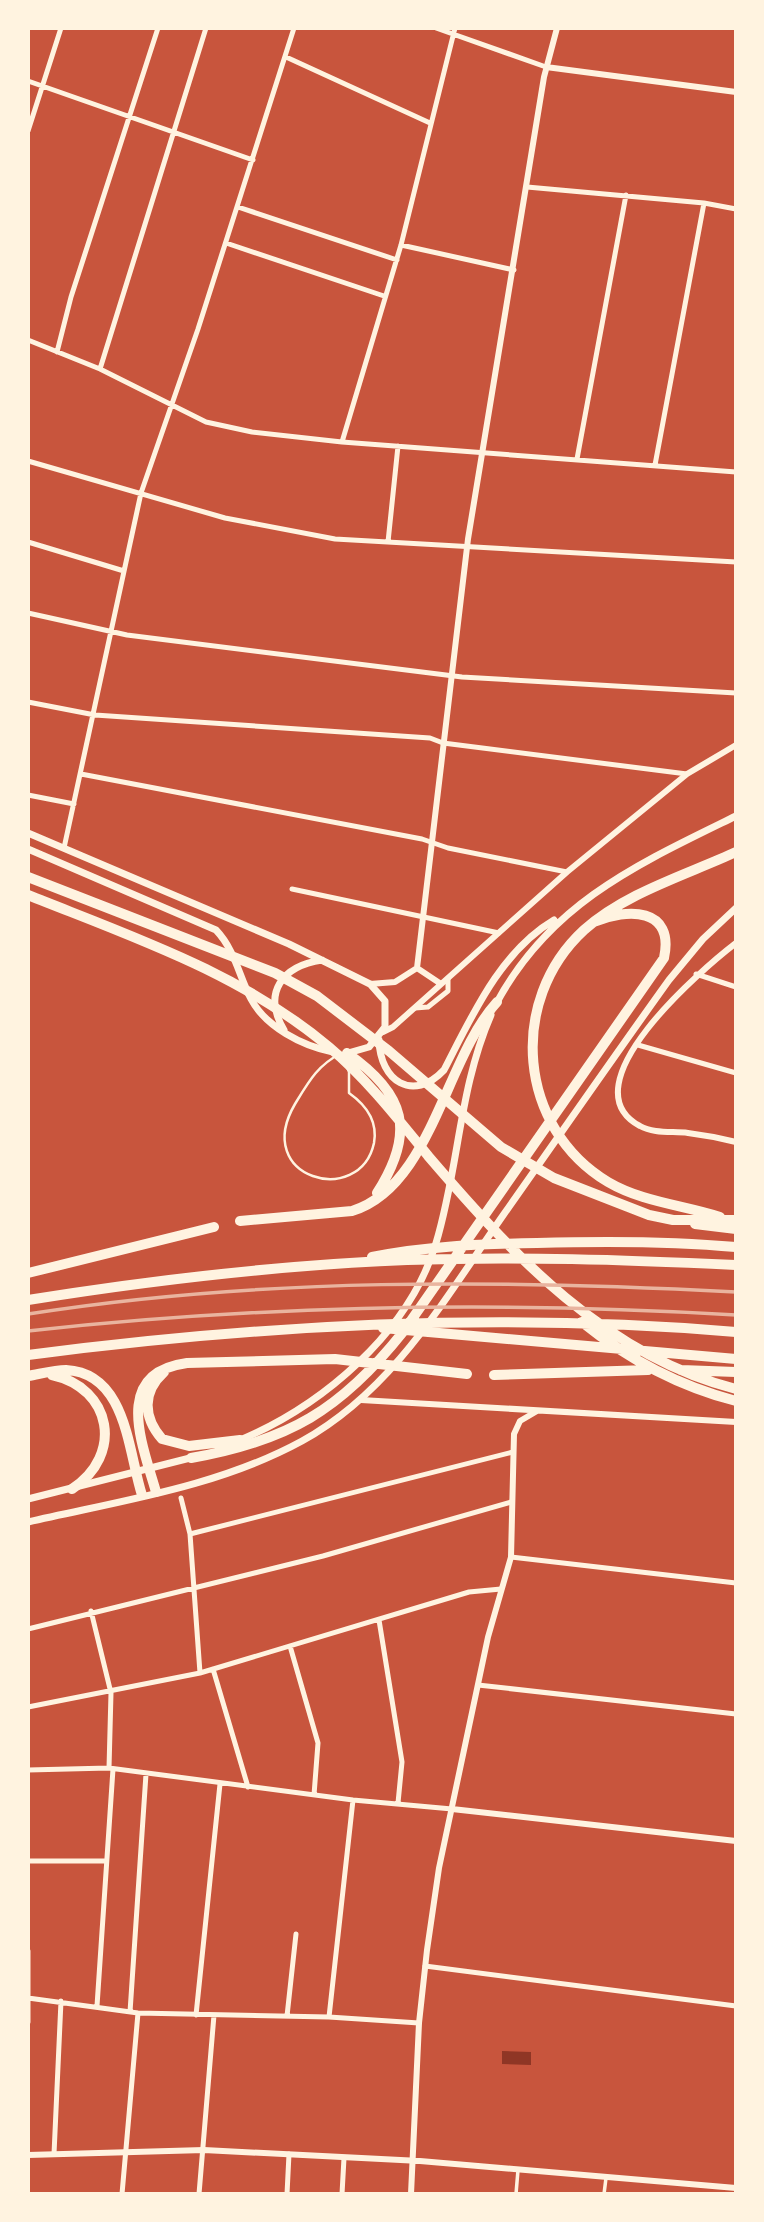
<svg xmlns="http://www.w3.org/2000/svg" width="764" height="2222" font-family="Georgia,serif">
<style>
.water{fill:#8f3625}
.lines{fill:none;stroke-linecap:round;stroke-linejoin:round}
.service{stroke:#fff3e0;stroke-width:2.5}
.pedestrian{stroke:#fff3e0;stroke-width:3.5}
.minor{stroke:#fff3e0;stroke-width:5}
.tertiary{stroke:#fff3e0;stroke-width:6}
.secondary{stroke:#fff3e0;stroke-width:7}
.motorway{stroke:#fff3e0;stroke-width:10}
.rail{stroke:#e9b49f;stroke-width:3.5}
</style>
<rect width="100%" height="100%" fill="#c8553d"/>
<path class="water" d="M 502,2051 L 531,2052 L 531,2065 L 502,2064 Z"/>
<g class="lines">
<path class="service" d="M 341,1053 L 349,1072 L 349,1093 C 366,1105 378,1121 374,1143 C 360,1208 251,1179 295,1104 C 309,1081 317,1066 341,1053 Z"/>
<path class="pedestrian" d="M 516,2194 L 518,2170
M 604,2194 L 606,2178"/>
<path class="minor" d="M 436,28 L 546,67
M 286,57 L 430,123
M 28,81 L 253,160
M 28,131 L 61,28
M 527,187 L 704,203 L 736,209
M 238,207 L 397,260
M 226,243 L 384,296
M 401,245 L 514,270
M 28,340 L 100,369 L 206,422 L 252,432 L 342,442 L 736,472
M 57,352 L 71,297 L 158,28
M 100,369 L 206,28
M 342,442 L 401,245 L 455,28
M 577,459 L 626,195
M 28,461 L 225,518 L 335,539 L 736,562
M 655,465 L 704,203
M 28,542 L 124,571
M 388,542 L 398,446
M 28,613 L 127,635 L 462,677 L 736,693
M 28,702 L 95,715 L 430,738 L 443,743 L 687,774
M 81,774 L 422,839 L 448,848 L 567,872
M 28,795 L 74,804
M 64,848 L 141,493 L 198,329 L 294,28
M 292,889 L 499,933
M 696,974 L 736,987
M 415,1008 L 428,1007 L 448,991 L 448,978
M 638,1045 L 736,1073
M 181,1498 L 190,1534 L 200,1673
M 190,1534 L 513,1452
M 511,1557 L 736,1583
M 91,1611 L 111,1693 L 109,1768
M 379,1620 L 402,1762 L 398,1803
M 28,1629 L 323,1556 L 511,1502
M 290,1646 L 318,1743 L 314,1795
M 213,1669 L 248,1787
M 478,1685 L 736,1714
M 28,1707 L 200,1673 L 469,1592 L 501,1589
M 28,1770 L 109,1768 L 353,1800 L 452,1809
M 28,1861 L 106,1861
M 28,1951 L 28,2022
M 425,1966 L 736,2006
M 28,1998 L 138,2013 L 329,2017 L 419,2023
M 97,2006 L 113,1769
M 130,2012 L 146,1774
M 196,2015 L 220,1784
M 287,2016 L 296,1934
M 329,2017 L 353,1800
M 54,2154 L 61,2001
M 122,2194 L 138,2013
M 199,2194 L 214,2015
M 287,2194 L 289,2154
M 342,2194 L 344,2158"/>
<path class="tertiary" d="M 546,67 L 736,92
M 736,943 C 702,969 565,1086 640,1126 C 654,1134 673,1131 688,1133 C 704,1135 720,1138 736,1142
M 417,968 L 441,984
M 370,984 L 395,982 L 417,968 L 468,539 L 544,77 L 557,28
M 383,1032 L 393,1027 L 567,872 L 687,774 L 736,745
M 361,1400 L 736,1422
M 452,1809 L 736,1841
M 28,2155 L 204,2150 L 420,2161 L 736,2188
M 411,2194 L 419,2023 L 427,1950 L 439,1868 L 488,1637 L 511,1557 L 514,1434 L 520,1421 L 537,1411"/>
<path class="secondary" d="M 28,833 L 289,944 L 370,984 L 385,1001 L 385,1027 L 369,1047 L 348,1053
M 28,849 L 216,930 C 235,950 239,976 251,999 C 266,1027 302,1046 333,1052
M 496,1004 C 550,903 638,864 736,816
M 284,1030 C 262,993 282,966 322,960
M 379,1040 C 380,1081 413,1103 444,1070 C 472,1016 500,952 554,920
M 238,1441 C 322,1406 409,1333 436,1243 C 459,1167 459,1088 491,1015
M 28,1499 L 194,1457
M 28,1522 C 119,1501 218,1487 302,1441 C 393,1391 446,1297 504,1214 C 559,1136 613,1058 669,980 L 703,939 L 736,908"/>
<path class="motorway" d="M 28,877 L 275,973 L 317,996 L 389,1051 L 501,1147 L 554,1178 L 649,1215 L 673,1220 L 736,1220
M 28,895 C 133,937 241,973 329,1047 C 367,1079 398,1119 429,1157 C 514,1256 606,1356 736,1389
M 347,1053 C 406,1094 416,1132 377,1193
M 720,1217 C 683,1205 642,1202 608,1182 C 518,1128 507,1001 584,930 C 625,893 686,875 736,852
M 240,1221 L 352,1211 C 431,1187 445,1059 497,1002
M 695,1224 L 736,1229
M 372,1257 C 427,1246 481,1244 537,1243 C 604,1241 670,1241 736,1247
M 28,1273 L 214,1227
M 28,1300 C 153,1280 281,1265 407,1260 C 517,1256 627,1260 736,1265
M 582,1322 C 629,1360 678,1386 736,1401
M 383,1328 L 736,1359
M 28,1355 C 264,1324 499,1312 736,1332
M 681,1370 L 736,1372
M 164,1372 C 142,1392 143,1417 162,1439 L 189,1446 L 240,1440
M 52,1375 C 112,1388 124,1455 72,1489
M 494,1375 L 648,1370
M 28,1376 C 40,1374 54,1370 66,1370 C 127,1373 128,1452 142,1495
M 191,1458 C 288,1441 341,1410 403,1332 L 664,958 C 675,907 627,908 594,922
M 156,1492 C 142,1443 112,1373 187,1363 L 335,1359 L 467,1374"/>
<path class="rail" d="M 28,1314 C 262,1277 500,1280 736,1292
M 28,1331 C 264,1305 499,1301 736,1315"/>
</g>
<rect width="764" height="2222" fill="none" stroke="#fff3e0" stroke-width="60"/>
</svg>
